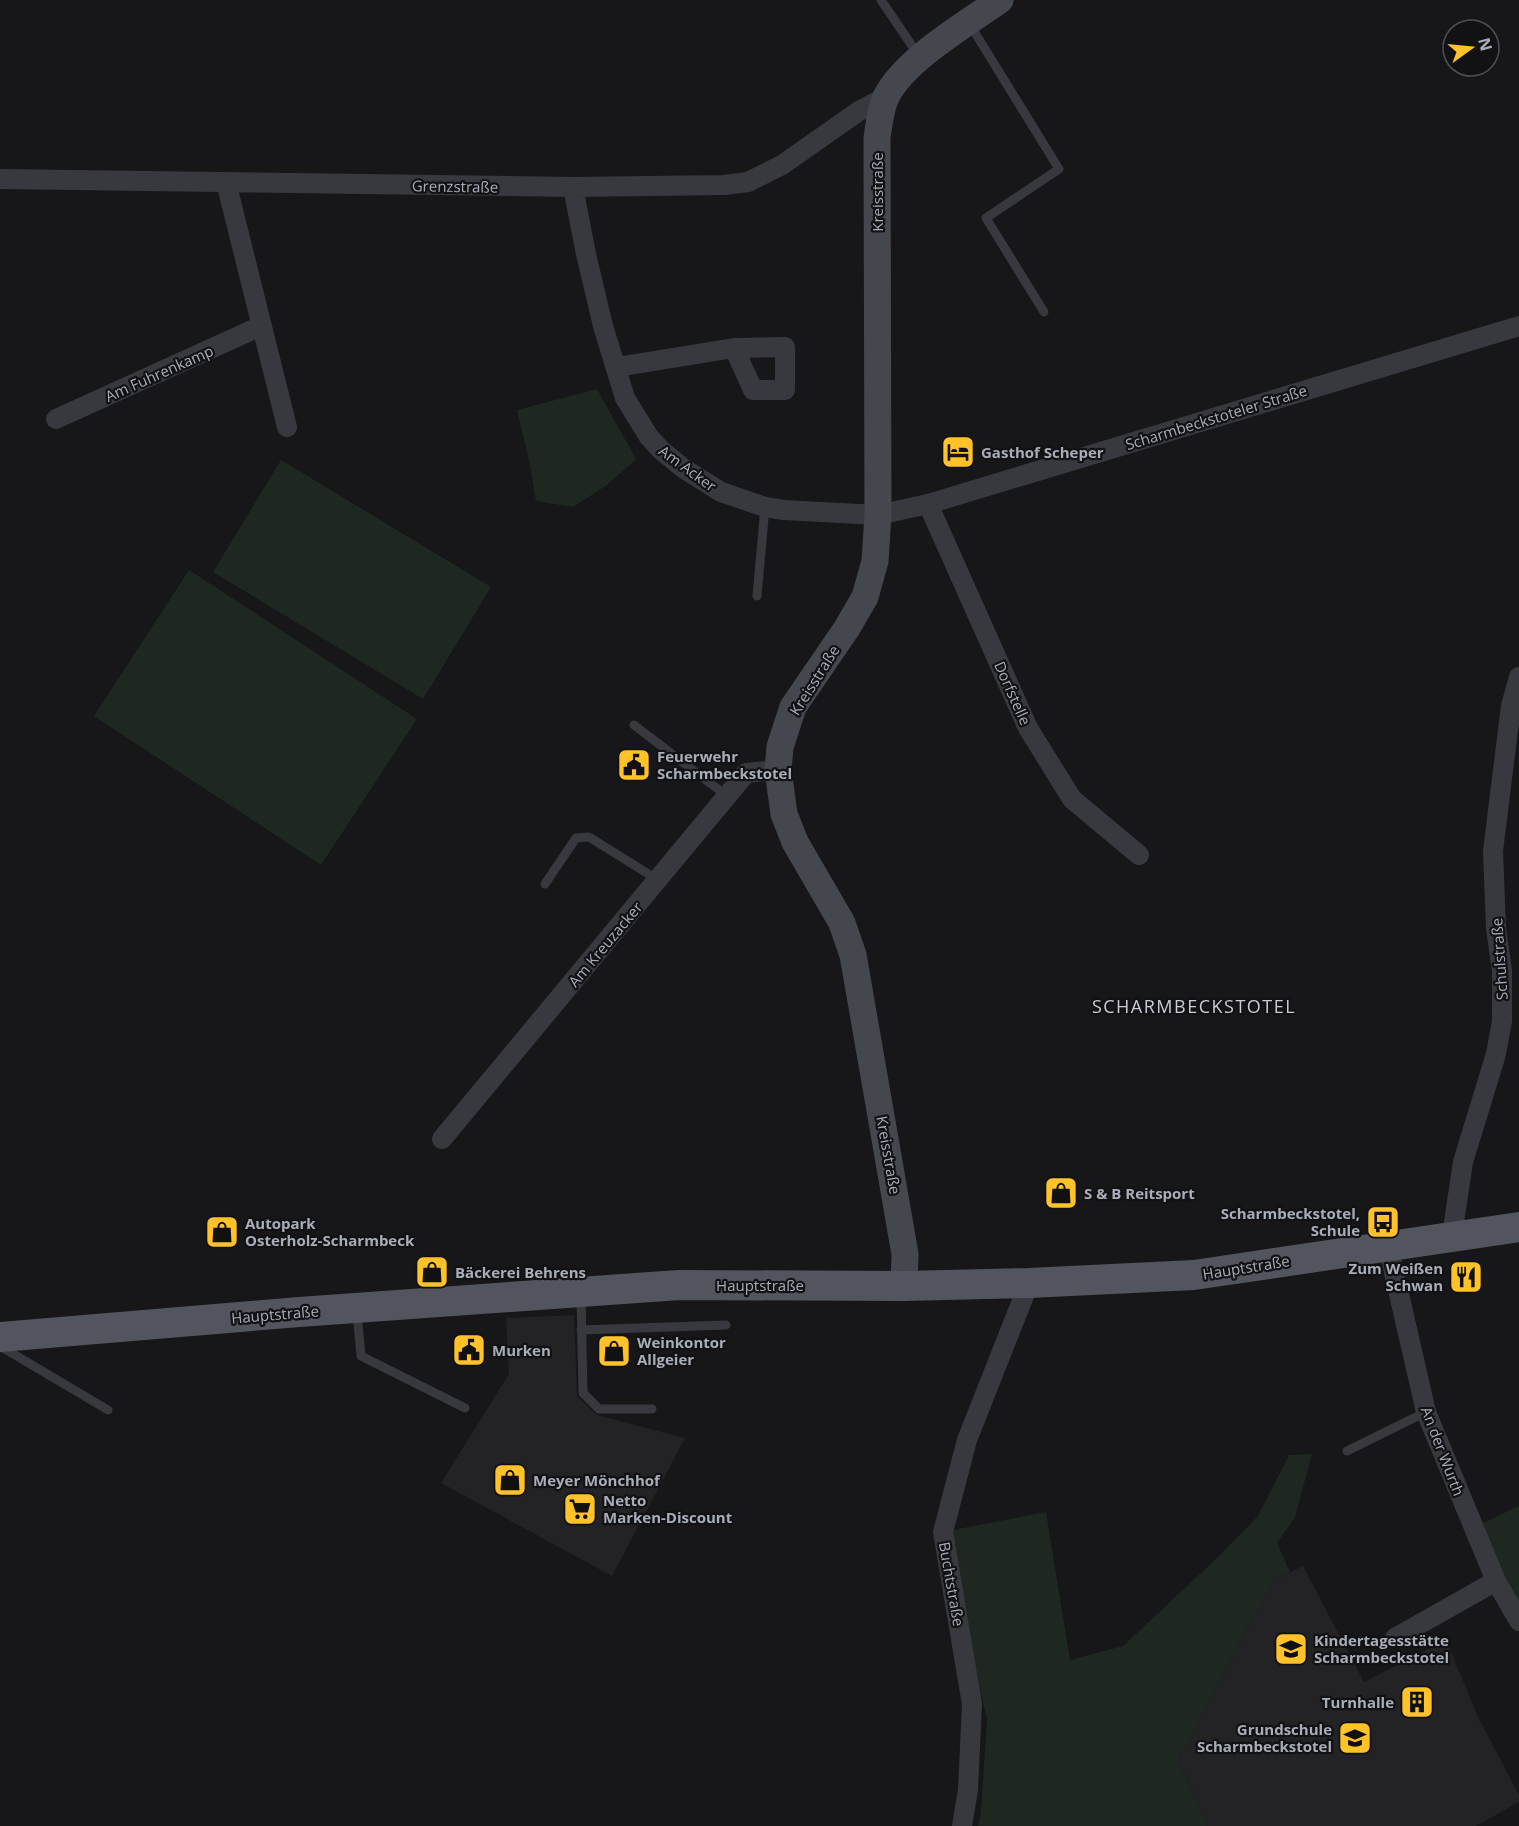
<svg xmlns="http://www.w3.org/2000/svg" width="1519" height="1826" font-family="'Open Sans',sans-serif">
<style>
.built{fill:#232326}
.green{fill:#1e2820}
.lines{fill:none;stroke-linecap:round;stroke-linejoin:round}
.lane{stroke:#38383f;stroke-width:9}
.street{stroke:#38383f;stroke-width:20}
.secondary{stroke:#45474f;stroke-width:27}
.primary{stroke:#53555e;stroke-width:30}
.labels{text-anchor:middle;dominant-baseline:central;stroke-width:4.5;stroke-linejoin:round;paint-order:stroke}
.street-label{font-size:15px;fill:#a8adba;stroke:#121214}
.poi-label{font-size:15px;font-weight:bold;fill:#a8adba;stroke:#121214;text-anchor:start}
.quarter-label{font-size:18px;letter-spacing:1.5px;fill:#c9ccd6;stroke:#121214}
</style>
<rect width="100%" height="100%" fill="#171719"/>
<path class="built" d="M 574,1315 L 577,1396 L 597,1415 L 685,1438 L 612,1576 L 441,1483 L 509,1374 L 506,1318 Z
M 1303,1566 L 1364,1682 L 1446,1640 L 1478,1717 L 1519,1795 L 1519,1802 L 1476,1826 L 1208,1826 L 1178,1760 L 1273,1580 Z"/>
<path class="green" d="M 597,389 L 636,459 L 607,485 L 573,507 L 536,501 L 529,460 L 517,410 Z
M 281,460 L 491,587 L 423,699 L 213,572 Z
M 189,570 L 417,719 L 321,865 L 94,716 Z
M 1312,1454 L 1295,1517 L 1277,1543 L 1290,1572 L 1273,1580 L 1178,1760 L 1208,1826 L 978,1826 L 981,1812 L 987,1719 L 943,1532 L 1046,1512 L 1070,1660 L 1123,1646 L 1217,1558 L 1258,1516 L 1289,1455 Z
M 1519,1506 L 1519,1605 L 1504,1579 L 1481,1524 Z"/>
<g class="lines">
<path class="lane" d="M 881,0 L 919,56
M 969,23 L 1059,169 L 986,218 L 1044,312
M 757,596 L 765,507
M 634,725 L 727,796
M 545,884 L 576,838 L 589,837 L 658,880
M 581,1297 L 583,1393 L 599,1409 L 652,1409
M 357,1313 L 361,1356 L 465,1408
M 581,1330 L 726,1325
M 0,1346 L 108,1410
M 1347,1451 L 1426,1412"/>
<path class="street" d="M 0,179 L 573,187 L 724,185 L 748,182 L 782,165 L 859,111 L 886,97
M 226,182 L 287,427
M 573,187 L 586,254 L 603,326 L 625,398 L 649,437 L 661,450 L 683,468 L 721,492 L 765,507 L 784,510 L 878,515 L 928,504 L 1519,326
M 617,367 L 734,348 L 785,347 L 785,390 L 753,390 L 734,348
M 56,419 L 261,326
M 928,504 L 1028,728 L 1072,799 L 1139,855
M 442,1139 L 746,773 L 778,770
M 1456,1237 L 1454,1222 L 1463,1162 L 1496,1054 L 1502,1021 L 1502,971 L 1496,928 L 1493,851 L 1511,706 L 1519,677
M 1388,1246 L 1426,1412 L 1496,1581 L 1519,1621
M 1395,1638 L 1496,1581
M 962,1826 L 968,1790 L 972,1704 L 943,1532 L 967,1440 L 1029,1283"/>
<path class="secondary" d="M 904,1286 L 905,1254 L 853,955 L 842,923 L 795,842 L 784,814 L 778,770 L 780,747 L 793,707 L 847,628 L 865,597 L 875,561 L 878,515 L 877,138 C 879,125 880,110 886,97 C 904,60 966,24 1000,0"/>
<path class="primary" d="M 0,1337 L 299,1312 L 679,1285 L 904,1286 L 1029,1283 L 1194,1275 L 1519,1227"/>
</g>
<defs>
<symbol id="hotel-square" viewBox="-11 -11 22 22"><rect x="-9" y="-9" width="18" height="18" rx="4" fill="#ffc229" stroke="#121214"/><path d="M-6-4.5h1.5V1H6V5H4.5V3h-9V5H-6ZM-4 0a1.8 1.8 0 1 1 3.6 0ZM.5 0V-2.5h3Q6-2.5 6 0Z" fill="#111"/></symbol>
<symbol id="civic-square" viewBox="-11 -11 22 22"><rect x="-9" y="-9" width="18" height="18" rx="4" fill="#ffc229" stroke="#121214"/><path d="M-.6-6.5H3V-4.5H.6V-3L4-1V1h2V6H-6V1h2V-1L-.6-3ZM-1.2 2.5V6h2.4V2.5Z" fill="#111"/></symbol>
<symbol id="shop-square" viewBox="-11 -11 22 22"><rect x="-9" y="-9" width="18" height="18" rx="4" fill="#ffc229" stroke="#121214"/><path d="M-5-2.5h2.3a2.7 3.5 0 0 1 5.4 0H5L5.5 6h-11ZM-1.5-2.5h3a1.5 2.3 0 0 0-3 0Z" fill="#111"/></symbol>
<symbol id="bus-square" viewBox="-11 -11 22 22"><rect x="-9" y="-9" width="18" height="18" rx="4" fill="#ffc229" stroke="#121214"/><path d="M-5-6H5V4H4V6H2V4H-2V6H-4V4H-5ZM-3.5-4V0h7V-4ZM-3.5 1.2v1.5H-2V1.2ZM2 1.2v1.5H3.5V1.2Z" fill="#111"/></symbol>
<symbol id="restaurant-square" viewBox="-11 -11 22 22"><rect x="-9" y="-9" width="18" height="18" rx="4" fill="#ffc229" stroke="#121214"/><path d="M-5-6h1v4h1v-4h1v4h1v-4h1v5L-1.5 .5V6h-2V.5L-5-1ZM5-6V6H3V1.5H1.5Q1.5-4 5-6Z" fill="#111"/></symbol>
<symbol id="supermarket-square" viewBox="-11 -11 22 22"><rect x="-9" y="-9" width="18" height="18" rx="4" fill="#ffc229" stroke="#121214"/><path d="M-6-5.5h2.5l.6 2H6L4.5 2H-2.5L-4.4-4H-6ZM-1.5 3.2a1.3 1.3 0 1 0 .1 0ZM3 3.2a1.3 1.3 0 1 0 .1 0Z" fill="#111"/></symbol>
<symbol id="school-square" viewBox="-11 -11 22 22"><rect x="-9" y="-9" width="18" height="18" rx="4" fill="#ffc229" stroke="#121214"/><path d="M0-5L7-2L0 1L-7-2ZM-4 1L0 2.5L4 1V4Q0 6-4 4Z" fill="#111"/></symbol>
<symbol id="building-square" viewBox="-11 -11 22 22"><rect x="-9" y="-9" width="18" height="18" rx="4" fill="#ffc229" stroke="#121214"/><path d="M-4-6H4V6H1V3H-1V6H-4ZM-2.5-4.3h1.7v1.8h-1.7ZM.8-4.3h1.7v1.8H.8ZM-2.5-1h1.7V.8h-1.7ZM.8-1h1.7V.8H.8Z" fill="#111"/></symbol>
</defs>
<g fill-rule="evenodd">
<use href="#hotel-square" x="939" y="433" width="38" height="38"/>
<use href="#civic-square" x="615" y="746" width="38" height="38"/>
<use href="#shop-square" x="1042" y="1174" width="38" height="38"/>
<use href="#bus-square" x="1364" y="1203" width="38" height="38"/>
<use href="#shop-square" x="203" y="1213" width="38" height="38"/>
<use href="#shop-square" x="413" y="1253" width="38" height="38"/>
<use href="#restaurant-square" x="1447" y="1258" width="38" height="38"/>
<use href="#civic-square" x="450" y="1331" width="38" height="38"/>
<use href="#shop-square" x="595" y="1332" width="38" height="38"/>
<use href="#shop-square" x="491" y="1461" width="38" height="38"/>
<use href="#supermarket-square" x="561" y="1490" width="38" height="38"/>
<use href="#school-square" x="1272" y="1630" width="38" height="38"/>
<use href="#building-square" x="1398" y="1683" width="38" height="38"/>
<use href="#school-square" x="1336" y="1719" width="38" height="38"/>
</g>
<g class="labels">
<g class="street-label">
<text transform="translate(455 186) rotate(1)">Grenzstraße</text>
<text transform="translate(877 192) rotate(-90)">Kreisstraße</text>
<text transform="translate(159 373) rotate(-24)">Am Fuhrenkamp</text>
<text transform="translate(1216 417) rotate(-17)">Scharmbeckstoteler Straße</text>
<text transform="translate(688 468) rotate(36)">Am Acker</text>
<text transform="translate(814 680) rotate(-58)">Kreisstraße</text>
<text transform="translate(1013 693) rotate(66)">Dorfstelle</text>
<text transform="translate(605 944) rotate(-50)">Am Kreuzacker</text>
<text transform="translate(1499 959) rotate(-94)">Schulstraße</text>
<text transform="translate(889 1155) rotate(80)">Kreisstraße</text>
<text transform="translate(1246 1267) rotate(-9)">Hauptstraße</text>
<text x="760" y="1285">Hauptstraße</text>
<text transform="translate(275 1314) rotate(-5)">Hauptstraße</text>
<text transform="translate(1443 1451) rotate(69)">An der Wurth</text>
<text transform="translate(952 1584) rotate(80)">Buchtstraße</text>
</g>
<g class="poi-label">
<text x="981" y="452">Gasthof Scheper</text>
<text x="657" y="756">Feuerwehr<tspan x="657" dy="17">Scharmbeckstotel</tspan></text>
<text x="1084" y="1193">S &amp; B Reitsport</text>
<text x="1360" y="1213" text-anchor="end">Scharmbeckstotel,<tspan x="1360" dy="17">Schule</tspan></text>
<text x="245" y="1223">Autopark<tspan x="245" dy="17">Osterholz-Scharmbeck</tspan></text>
<text x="1443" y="1268" text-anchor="end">Zum Weißen<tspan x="1443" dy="17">Schwan</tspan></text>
<text x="455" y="1272">Bäckerei Behrens</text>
<text x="637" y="1342">Weinkontor<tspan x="637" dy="17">Allgeier</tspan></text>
<text x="492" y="1350">Murken</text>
<text x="533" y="1480">Meyer Mönchhof</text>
<text x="603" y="1500">Netto<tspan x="603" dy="17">Marken-Discount</tspan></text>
<text x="1314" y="1640">Kindertagesstätte<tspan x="1314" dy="17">Scharmbeckstotel</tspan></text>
<text x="1394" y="1702" text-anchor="end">Turnhalle</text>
<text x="1332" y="1729" text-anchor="end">Grundschule<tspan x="1332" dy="17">Scharmbeckstotel</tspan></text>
</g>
<g class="quarter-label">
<text x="1194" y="1006">SCHARMBECKSTOTEL</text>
</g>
</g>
<g transform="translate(1471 48) rotate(75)"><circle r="28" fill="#121214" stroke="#4e5056" stroke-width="1.5"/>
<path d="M0-4.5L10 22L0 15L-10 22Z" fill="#ffc229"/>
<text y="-9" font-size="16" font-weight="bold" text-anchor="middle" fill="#a8adba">N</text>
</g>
</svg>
